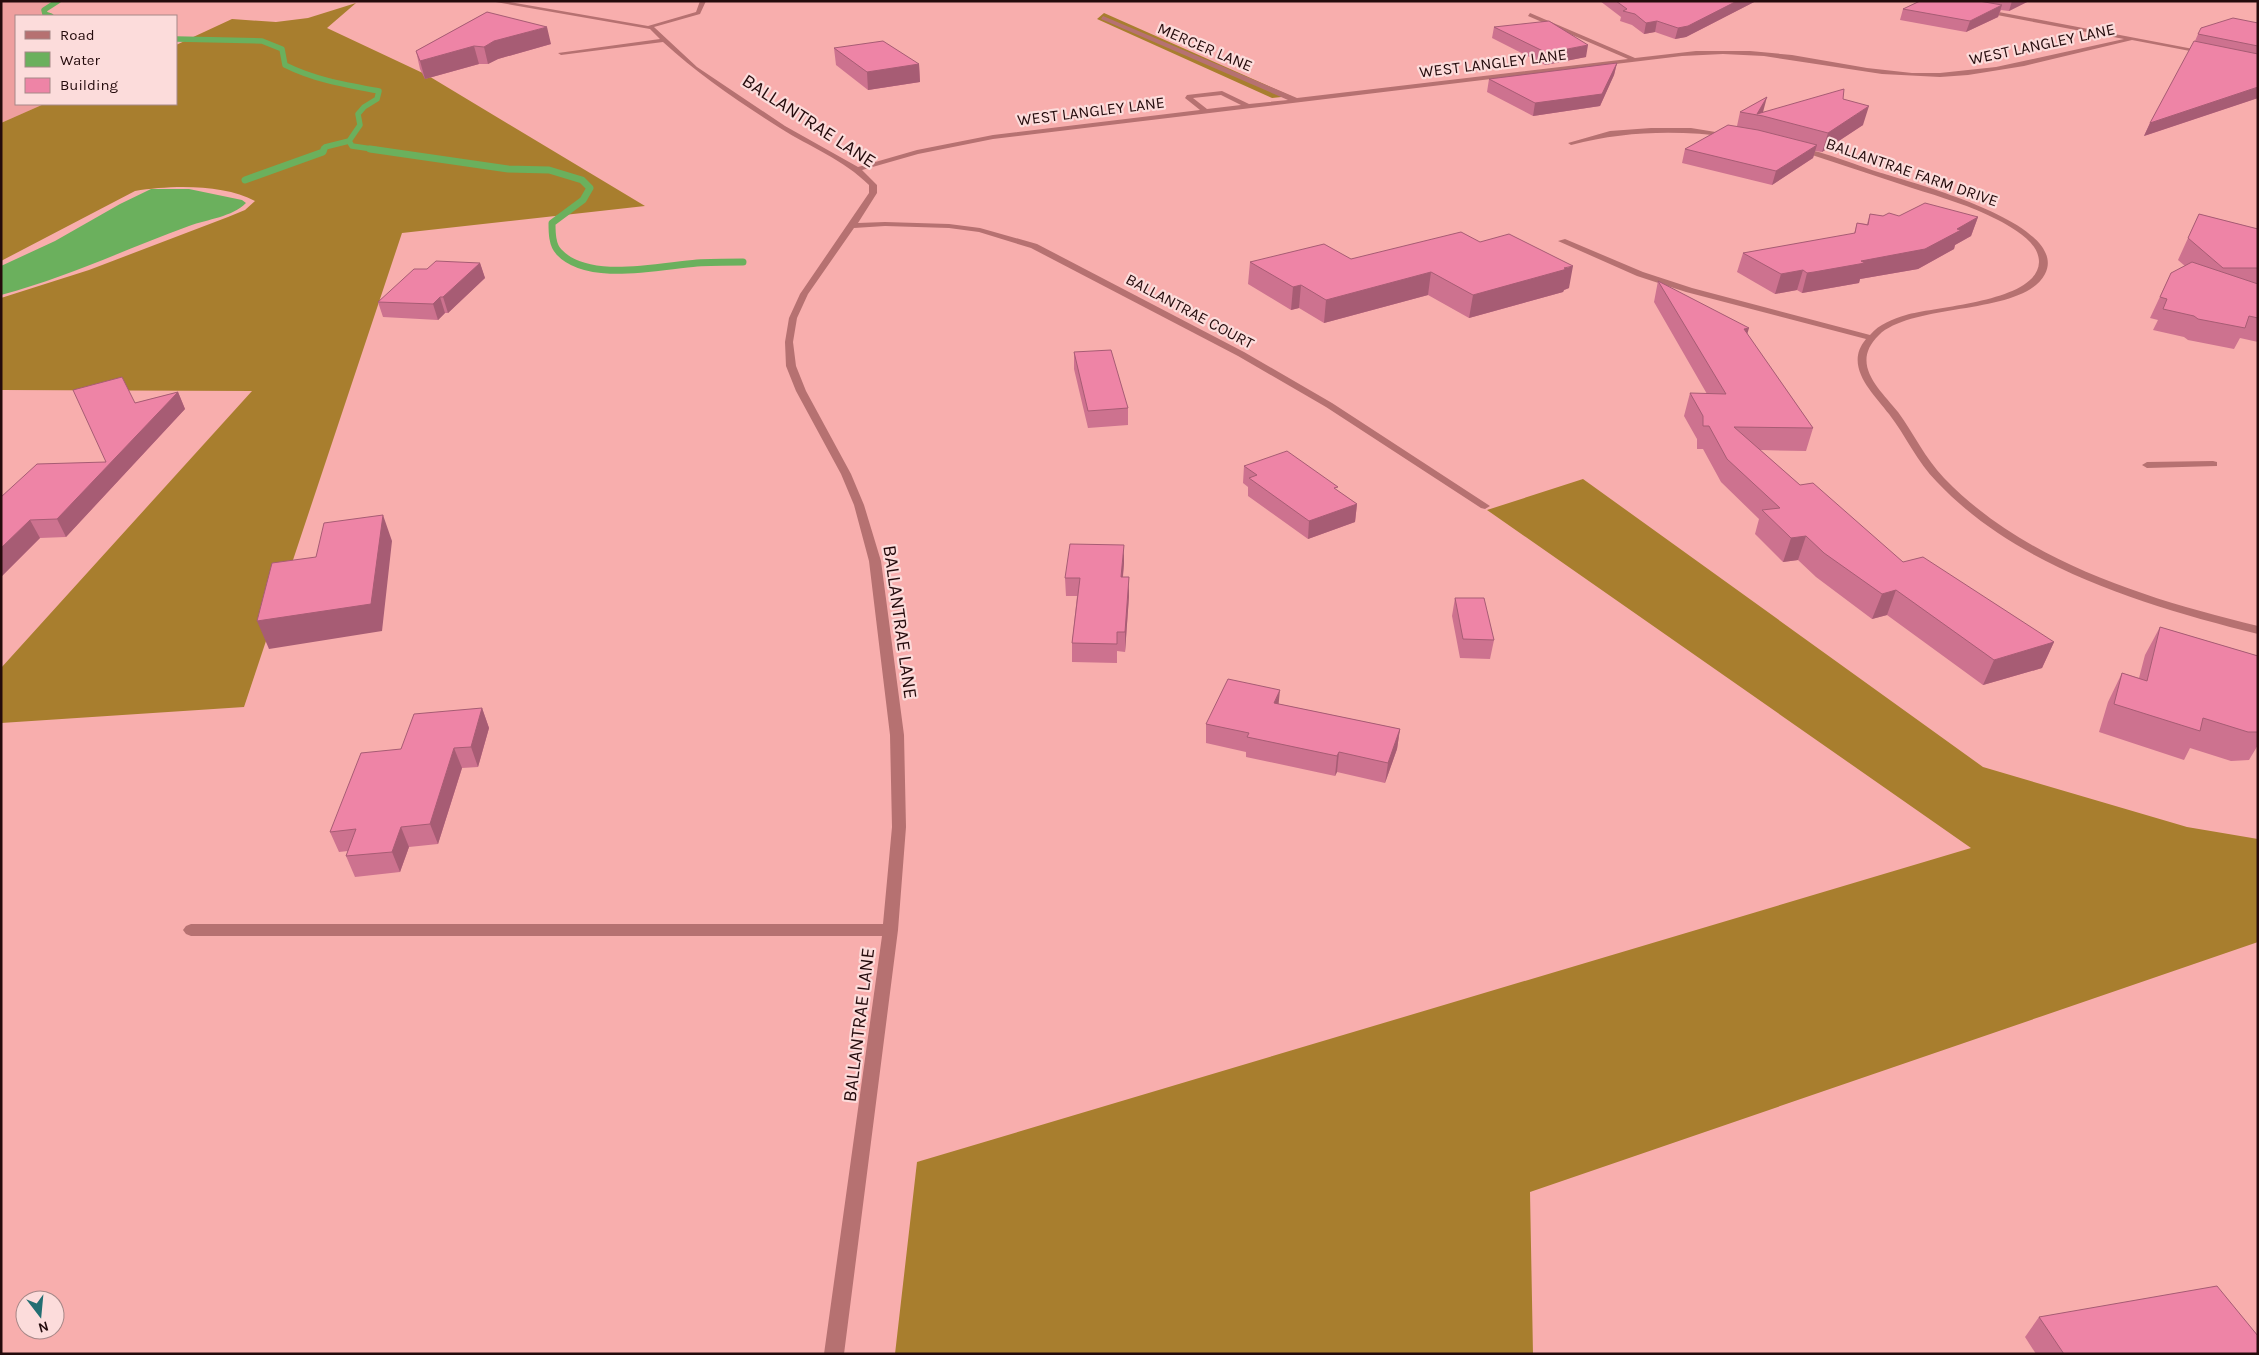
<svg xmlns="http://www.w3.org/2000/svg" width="2259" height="1355" font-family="Karla,sans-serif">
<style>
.built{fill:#ee9f9e}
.forest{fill:#a87e2e}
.water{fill:#6bb05d}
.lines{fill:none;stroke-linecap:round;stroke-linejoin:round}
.stream-far1{stroke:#6bb05d;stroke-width:5.5}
.stream{stroke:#6bb05d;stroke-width:7}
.minor{fill:#b67171;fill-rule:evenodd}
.wall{fill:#cd728f}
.shaded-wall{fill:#a75c74}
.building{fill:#ee84a6;stroke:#a75c74}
.labels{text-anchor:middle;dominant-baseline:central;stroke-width:4.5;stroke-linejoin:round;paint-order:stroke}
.far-street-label{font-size:16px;fill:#240b0c;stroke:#fcdcdb}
.street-label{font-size:19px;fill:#240b0c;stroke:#fcdcdb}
</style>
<rect width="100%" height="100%" fill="#f8aead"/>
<path class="built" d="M 1,1 L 58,1 L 44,10 L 45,14 L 51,16 L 16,16 L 16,104 L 44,104 L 1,123 Z"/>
<path class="forest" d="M 356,3 L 327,28 L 427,75 L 645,206 L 402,233 L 244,707 L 1,723 L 1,668 L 252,391 L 1,390 L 1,298 L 89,270 L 228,217 L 245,210 L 255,201 C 224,184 171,185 135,191 L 1,261 L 1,123 L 44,104 L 176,104 L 176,45 L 232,19 L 276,22 L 308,18 Z
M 1104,13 L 1291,96 L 1272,98 L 1097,19 Z
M 1583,479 L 1983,767 L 2187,827 L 2258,839 L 2258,942 L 1530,1192 L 1533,1354 L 895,1354 L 917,1162 L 1971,848 L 1487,510 Z"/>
<path class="water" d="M 151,189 L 189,189 L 242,200 L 246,203 C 232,217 208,219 189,226 C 126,249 68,277 1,295 L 1,266 L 55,241 L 120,204 Z"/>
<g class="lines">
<path class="stream-far1" d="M 51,16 L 45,14 L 44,10 L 58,1
M 176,39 L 262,41 L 282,49 L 285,65 C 315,80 346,85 379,91 L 377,99 L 364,107 L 358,114 L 360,125 L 349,141 L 352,146 L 379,150
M 324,150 L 325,147 L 349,141"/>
<path class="stream" d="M 370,149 L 508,169 L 549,170 L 582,180 L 590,188 L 583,200 L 552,223 C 552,232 552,245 559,252 C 588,283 659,266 697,263 C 712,262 728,262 743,262
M 245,180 L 323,152 L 324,149"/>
<path class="minor" d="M 490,1 L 503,1 L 648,26 L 696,12 L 700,1 L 706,1 L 700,14 L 654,27 L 697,67 L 785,126 L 858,167 L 917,150 L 993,135 L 1200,110 L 1185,98 L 1187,95 L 1222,91 L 1249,104 L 1288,100 L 1101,19 L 1103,16 L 1297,98 L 1628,59 L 1528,16 L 1530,13 L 1635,58 L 1696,51 L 1750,51 L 1792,55 L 1867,68 L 1912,73 L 1940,73 L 1996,67 L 2124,39 L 1981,12 L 1983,9 L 2209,52 L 2206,54 L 2132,40 L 2024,66 L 1968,75 L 1940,77 L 1882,74 L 1764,56 L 1723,54 L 1682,56 L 993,139 L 918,154 L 862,170 L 877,185 L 877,193 L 858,223 L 885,222 L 949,224 L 980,228 L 1037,244 L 1244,352 L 1332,403 L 1490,506 L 1485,509 L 1481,508 L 1326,407 L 1238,356 L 1031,248 L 979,232 L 949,228 L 885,226 L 854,228 L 808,294 L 797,318 L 793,342 L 796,366 L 806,391 L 851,474 L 864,505 L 881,561 L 904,735 L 906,827 L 898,930 L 844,1354 L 824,1354 L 882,936 L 191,936 L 186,934 L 183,930 L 186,926 L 191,924 L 883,924 L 892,827 L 890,735 L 869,561 L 854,505 L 841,474 L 796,391 L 786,366 L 785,342 L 789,318 L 800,294 L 869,193 L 869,185 C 844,160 810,147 780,128 C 739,102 699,75 663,42 L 561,55 L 558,53 L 660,39 L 650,29 ZM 1221,95 L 1241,105 L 1207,109 L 1193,98 Z
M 1651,128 L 1691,128 L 1734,135 L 1731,137 C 1676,130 1625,131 1571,145 L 1568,143 L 1610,131 Z
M 1797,148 C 1814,148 1859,166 1878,172 C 1909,182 2071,223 2045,274 C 2023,316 1914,302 1879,335 C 1849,364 1880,389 1898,412 C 1914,434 1925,458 1944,478 C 2025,562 2147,599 2258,626 L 2258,634 C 2147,606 2018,568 1937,482 C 1917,462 1906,436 1889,414 C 1873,393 1843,366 1866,339 L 1686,292 L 1637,276 L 1558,241 L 1565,239 L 1643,272 L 1692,288 L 1870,335 C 1879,324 1893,319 1906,315 C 1936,306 2038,302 2039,262 C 2039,242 2013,228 1998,220 C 1971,206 1941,197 1912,188 C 1874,175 1835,163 1797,150 Z
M 2213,461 L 2217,462 L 2217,466 L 2147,468 L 2142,465 L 2147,462 Z"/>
</g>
<path class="wall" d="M 1600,1 L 1756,1 L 1686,37 L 1675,39 L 1655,32 L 1644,34 L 1632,25 L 1620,21 L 1621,17 Z
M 1920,1 L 2029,1 L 2009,11 L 2001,10 L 1998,17 L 1966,32 L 1900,20 L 1903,9 Z
M 487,12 L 551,44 L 498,59 L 488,64 L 479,64 L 425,79 L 420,69 L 416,51 Z
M 2258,23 L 2258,98 L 2144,136 L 2150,123 L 2195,41 L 2198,34 Z
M 1494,27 L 1586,57 L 1545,65 L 1492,38 Z
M 834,48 L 919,64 L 920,82 L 868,90 L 836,65 Z
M 1617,63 L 1614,75 L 1600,106 L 1533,116 L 1487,92 L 1489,79 Z
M 1843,99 L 1863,125 L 1822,152 L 1815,151 L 1813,158 L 1772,185 L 1682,163 L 1685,149 L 1737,126 L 1740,112 L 1763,112 Z
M 1870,214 L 1883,216 L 1978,217 L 1971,236 L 1955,245 L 1954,249 L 1918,269 L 1860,279 L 1859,283 L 1808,292 L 1802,293 L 1797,290 L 1775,294 L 1737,272 L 1743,253 L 1854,234 L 1857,223 L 1867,224 Z
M 2199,214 L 2258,229 L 2258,342 L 2240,338 L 2234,349 L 2188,340 L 2184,337 L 2153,330 L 2158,320 L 2150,318 L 2171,273 L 2185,266 L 2178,260 Z
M 1351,259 L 1569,288 L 1564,290 L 1563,292 L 1469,318 L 1428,295 L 1324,323 L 1299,308 L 1291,310 L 1248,284 L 1250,262 Z
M 480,263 L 485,278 L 448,313 L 445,313 L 438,320 L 383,317 L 378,302 L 427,269 Z
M 1658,281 L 1747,334 L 1813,428 L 1806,451 L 1760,450 L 1800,485 L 1903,562 L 2054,642 L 2042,668 L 1983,685 L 1887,615 L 1872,619 L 1816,577 L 1798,560 L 1783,562 L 1755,534 L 1759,519 L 1721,482 L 1703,449 L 1697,449 L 1697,439 L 1684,416 L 1690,393 L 1707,394 L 1654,302 Z
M 1074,352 L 1128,408 L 1128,425 L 1088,428 L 1074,369 Z
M 178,392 L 185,409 L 66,537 L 40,538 L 1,577 L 1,497 L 106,462 L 135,403 Z
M 1244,466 L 1338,491 L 1357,504 L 1355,522 L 1308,539 L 1248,496 L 1248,487 L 1243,483 Z
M 1124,563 L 1123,577 L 1129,596 L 1125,652 L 1117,651 L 1117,663 L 1072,662 L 1072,643 L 1077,596 L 1066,596 L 1065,578 Z
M 1455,598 L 1494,640 L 1490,659 L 1460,658 L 1452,616 Z
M 2160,627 L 2258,656 L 2258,745 L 2249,760 L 2231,761 L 2190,748 L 2184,760 L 2099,732 L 2108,702 L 2122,673 L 2139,678 L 2145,655 Z
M 1279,704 L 1400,729 L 1397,749 L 1385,783 L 1337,772 L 1335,776 L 1246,757 L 1246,752 L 1206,743 L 1206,724 Z
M 482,708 L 489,728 L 478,767 L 462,768 L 438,844 L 409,847 L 400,872 L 355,877 L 346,856 L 348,851 L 339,852 L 330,832 L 401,749 Z
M 2039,1317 L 2258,1354 L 2036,1354 L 2025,1337 Z"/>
<path class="shaded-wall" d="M 1737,1 L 1756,1 L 1686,37 L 1675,39 L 1678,28 Z
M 2012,1 L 2029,1 L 2009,11 Z
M 2002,5 L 1998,17 L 1966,32 L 1970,21 Z
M 1657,21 L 1655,32 L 1644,34 L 1646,23 Z
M 547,27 L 551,44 L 498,59 L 488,64 L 484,47 L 494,41 Z
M 1588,45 L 1586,57 L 1545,65 L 1547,53 Z
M 474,46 L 479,64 L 425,79 L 420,61 Z
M 1617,63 L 1614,75 L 1600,106 L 1533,116 L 1535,103 Z
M 919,64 L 920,82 L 868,90 L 867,72 Z
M 2258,87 L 2258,98 L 2144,136 L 2150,123 Z
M 1767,97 L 1762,116 L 1756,115 Z
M 1869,106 L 1863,125 L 1822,152 L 1828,133 Z
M 1817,145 L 1813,158 L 1772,185 L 1776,171 Z
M 1978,217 L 1971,236 L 1955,245 L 1954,249 L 1918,269 L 1860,279 L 1859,283 L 1802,293 L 1807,273 L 1861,261 L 1957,229 Z
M 480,263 L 485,278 L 448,313 L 443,297 Z
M 1573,266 L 1569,288 L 1564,290 L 1563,292 L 1469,318 L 1473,295 Z
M 1803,270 L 1797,290 L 1775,294 L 1781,274 Z
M 1431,272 L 1428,295 L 1324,323 L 1326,300 Z
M 1301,285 L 1299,308 L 1291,310 L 1293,287 Z
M 440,297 L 445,313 L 438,320 L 433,304 Z
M 1749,328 L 1743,349 L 1744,329 Z
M 178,392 L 185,409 L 66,537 L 57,519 Z
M 1357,504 L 1355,522 L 1308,539 L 1309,521 Z
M 383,515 L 392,541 L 382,631 L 269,649 L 257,621 Z
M 30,520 L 40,538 L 1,577 L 1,548 Z
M 1806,536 L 1798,560 L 1783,562 L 1791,538 Z
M 1124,545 L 1124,563 L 1121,595 L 1121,577 Z
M 1129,577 L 1129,596 L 1125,652 L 1125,632 Z
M 1896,590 L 1887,615 L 1872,619 L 1882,594 Z
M 2054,642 L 2042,668 L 1983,685 L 1994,660 Z
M 1280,690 L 1278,710 L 1274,703 Z
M 482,708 L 489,728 L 478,767 L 471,747 Z
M 1400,729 L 1397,749 L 1385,783 L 1388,763 Z
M 454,748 L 462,768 L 438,844 L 430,824 Z
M 1339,752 L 1337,772 L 1335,776 L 1337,756 Z
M 401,827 L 409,847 L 400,872 L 392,852 Z"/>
<path class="building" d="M 1616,1 L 1737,1 L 1688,26 L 1678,28 L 1657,21 L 1646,23 L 1635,14 L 1623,11 L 1627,9 Z
M 1920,1 L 1979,1 L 2002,5 L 1970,21 L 1903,9 Z
M 487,12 L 547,27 L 494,41 L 484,47 L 474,46 L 420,61 L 416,51 Z
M 2233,18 L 2258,23 L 2258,46 L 2198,34 L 2201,28 Z
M 1549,21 L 1588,45 L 1547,53 L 1494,27 Z
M 883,41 L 919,64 L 867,72 L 834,48 Z
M 2194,41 L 2258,54 L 2258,87 L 2150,123 Z
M 1617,63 L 1602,94 L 1535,103 L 1489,79 Z
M 1844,89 L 1843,99 L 1869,106 L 1828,133 L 1763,116 L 1740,112 L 1767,97 L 1757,114 Z
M 1728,125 L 1758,130 L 1817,145 L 1776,171 L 1685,149 Z
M 1925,203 L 1978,217 L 1957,229 L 1961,230 L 1925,249 L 1861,261 L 1865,263 L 1814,272 L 1807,273 L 1803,270 L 1781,274 L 1743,253 L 1855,233 L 1857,223 L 1868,225 L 1870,214 L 1883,216 L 1889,213 L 1899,216 Z
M 2199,214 L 2258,229 L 2258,268 L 2223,268 L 2188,238 Z
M 1461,232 L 1480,242 L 1509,234 L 1573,266 L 1564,268 L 1567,269 L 1473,295 L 1431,272 L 1326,300 L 1301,285 L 1293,287 L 1250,262 L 1324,244 L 1351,259 Z
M 436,261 L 480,263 L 443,297 L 440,297 L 433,304 L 378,302 L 414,269 L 427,269 Z
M 2192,262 L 2258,284 L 2258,318 L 2249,316 L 2245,328 L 2198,319 L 2194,316 L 2163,309 L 2167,299 L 2160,297 L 2171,273 Z
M 1658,281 L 1749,328 L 1744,329 L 1813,428 L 1734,427 L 1800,485 L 1813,483 L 1903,562 L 1923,557 L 2054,642 L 1994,660 L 1896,590 L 1882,594 L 1824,553 L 1806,536 L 1791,538 L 1762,510 L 1780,508 L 1727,459 L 1709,426 L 1703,426 L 1703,416 L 1690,393 L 1726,394 Z
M 1111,350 L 1128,408 L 1088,411 L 1074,352 Z
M 122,377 L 135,403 L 178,392 L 57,519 L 30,520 L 1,548 L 1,497 L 37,464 L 106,462 L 73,390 Z
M 1287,451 L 1338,487 L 1334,488 L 1357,504 L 1309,521 L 1249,478 L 1257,475 L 1244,466 Z
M 383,515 L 371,604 L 257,621 L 272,563 L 316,557 L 324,523 Z
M 1070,544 L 1124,545 L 1121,577 L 1129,577 L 1125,632 L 1117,632 L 1117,644 L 1072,643 L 1080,578 L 1065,578 Z
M 1455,598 L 1484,598 L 1494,640 L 1463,639 Z
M 2160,627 L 2258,656 L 2258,732 L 2248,732 L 2203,718 L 2200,731 L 2114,704 L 2122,673 L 2147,681 Z
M 1228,679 L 1280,690 L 1274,703 L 1400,729 L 1388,763 L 1339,752 L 1337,756 L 1247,737 L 1249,733 L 1206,724 Z
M 482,708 L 471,747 L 454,748 L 430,824 L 401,827 L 392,852 L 346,856 L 356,829 L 330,832 L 361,753 L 401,749 L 414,714 Z
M 2217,1286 L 2258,1336 L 2258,1354 L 2064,1354 L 2039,1317 Z"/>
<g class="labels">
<g class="far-street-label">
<text transform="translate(2042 44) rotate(-12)">WEST LANGLEY LANE</text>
<text transform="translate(1205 47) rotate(23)">MERCER LANE</text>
<text transform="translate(1493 63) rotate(-7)">WEST LANGLEY LANE</text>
<text transform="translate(1091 111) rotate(-7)">WEST LANGLEY LANE</text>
<text transform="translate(1912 172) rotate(19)">BALLANTRAE FARM DRIVE</text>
<text transform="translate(1190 311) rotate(28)">BALLANTRAE COURT</text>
</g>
<g class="street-label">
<text transform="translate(809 121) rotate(33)">BALLANTRAE LANE</text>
<text transform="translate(900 622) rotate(82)">BALLANTRAE LANE</text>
<text transform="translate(859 1025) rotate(-83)">BALLANTRAE LANE</text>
</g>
</g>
<rect width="2259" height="1355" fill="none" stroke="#240b0c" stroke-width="5"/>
<rect x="15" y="15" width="162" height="90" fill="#fcdcdb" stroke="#a68888"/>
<rect x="25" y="31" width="25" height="8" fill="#b67171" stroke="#a68888"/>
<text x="60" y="40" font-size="15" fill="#240b0c">Road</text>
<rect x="25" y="52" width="25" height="15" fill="#6bb05d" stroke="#a68888"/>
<text x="60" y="65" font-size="15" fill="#240b0c">Water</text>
<rect x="25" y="78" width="25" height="15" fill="#ee84a6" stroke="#a68888"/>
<text x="60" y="90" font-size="15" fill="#240b0c">Building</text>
<g transform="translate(40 1315) rotate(164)"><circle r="24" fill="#fcdcdb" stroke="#a68888"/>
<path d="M0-4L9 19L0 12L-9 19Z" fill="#226e72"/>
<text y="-8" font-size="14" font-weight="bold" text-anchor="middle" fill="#240b0c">N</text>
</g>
</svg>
